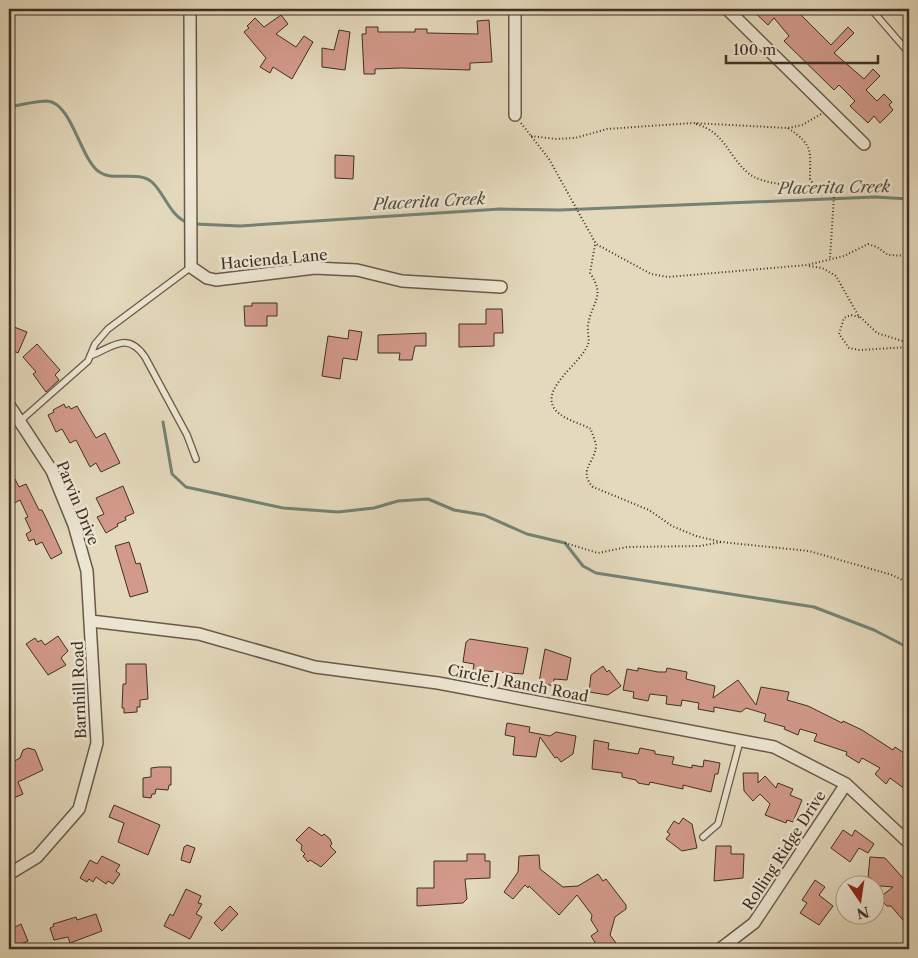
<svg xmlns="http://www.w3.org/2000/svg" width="918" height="958" font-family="'Libre Caslon Text',serif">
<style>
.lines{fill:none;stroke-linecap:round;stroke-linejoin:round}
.stream{stroke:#738375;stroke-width:3}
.building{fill:#d39a8b;stroke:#3e2f23}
.lane-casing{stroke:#685a49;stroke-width:8}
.street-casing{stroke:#685a49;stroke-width:14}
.path{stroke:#3e2f23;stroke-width:2;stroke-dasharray:1 2.5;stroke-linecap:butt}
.lane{stroke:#ede6d3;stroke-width:5.5}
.street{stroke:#ede6d3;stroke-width:11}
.labels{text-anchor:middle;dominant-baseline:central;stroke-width:5;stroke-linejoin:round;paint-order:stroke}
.street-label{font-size:15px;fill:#3e2f23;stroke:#ede6d3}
.water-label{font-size:16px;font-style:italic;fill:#504b3e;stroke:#ede6d3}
</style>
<rect width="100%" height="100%" fill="#e4d9bc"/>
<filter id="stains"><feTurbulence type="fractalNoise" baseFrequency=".004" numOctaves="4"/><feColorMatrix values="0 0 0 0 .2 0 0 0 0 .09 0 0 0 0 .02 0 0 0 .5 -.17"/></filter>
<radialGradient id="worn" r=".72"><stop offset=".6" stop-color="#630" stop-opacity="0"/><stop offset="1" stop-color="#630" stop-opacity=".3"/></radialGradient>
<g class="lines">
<path class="stream" d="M 9,107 C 21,105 35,101 47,101 C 71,102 80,157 98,171 C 113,183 138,169 153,183 C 165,195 171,217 188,223
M 195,224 L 240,226 L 500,209 L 560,210 L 875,197 L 909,199
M 163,422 L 172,474 L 186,487 L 283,508 L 338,512 L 374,508 L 398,501 L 428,499 L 454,510 L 484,515 L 527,534 L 565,543 L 583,566 L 596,573 L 814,607 L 874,630 L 909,648"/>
</g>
<path class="building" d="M 751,9 L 795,9 L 831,45 L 848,27 L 854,33 L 834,53 L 864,79 L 873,69 L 880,76 L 866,90 L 877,101 L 884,94 L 892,102 L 889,105 L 893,110 L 880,123 L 874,116 L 868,123 L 850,106 L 855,101 L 839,85 L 834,90 L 784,41 L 789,36 L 774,18 L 768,25 Z
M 281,15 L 288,24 L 276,34 L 296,47 L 304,36 L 313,42 L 292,79 L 273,67 L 270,73 L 260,67 L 266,58 L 244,32 L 249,28 L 247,26 L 255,18 L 264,27 Z
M 489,20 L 492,62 L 470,63 L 470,70 L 401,68 L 375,69 L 375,74 L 364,74 L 362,34 L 366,34 L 366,27 L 378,27 L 378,32 L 415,32 L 415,29 L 427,29 L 427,33 L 478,34 L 477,21 Z
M 339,30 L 350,32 L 345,70 L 322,67 L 322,48 L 334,50 Z
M 335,155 L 354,156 L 353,179 L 335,178 Z
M 252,303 L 277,303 L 277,316 L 267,316 L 267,326 L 245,326 L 244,306 L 252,306 Z
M 486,309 L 502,309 L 503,333 L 494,333 L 494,346 L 459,347 L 459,324 L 486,324 Z
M 9,325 L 27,332 L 18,353 L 9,349 Z
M 349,330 L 362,332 L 357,360 L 343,358 L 340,379 L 322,376 L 328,336 L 348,339 Z
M 426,333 L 426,346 L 415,346 L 412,360 L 399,360 L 400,353 L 378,353 L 378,335 Z
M 37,344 L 60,370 L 55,375 L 59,380 L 46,392 L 33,374 L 36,372 L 23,357 Z
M 64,404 L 66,408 L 69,406 L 71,409 L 77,406 L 96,438 L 105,433 L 120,463 L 101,472 L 96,463 L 90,467 L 76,440 L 70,443 L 62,429 L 56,432 L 48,415 L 54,412 L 53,410 Z
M 15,479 L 19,487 L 26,484 L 39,510 L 42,510 L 48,522 L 62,553 L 51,559 L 42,542 L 36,545 L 34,539 L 29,541 L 26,534 L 31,531 L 25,518 L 28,517 L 20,500 L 9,506 L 9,482 Z
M 123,486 L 134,513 L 125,517 L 126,520 L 117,524 L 118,526 L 106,533 L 97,517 L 104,514 L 96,498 Z
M 129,542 L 136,564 L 140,563 L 148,592 L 130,597 L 115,546 Z
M 58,636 L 68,651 L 61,658 L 66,665 L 48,675 L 26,644 L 35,638 L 38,642 L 41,640 L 45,645 Z
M 470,639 L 528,648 L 523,674 L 473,670 L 474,664 L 463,662 L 466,642 Z
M 545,649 L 571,658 L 567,680 L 554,679 L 553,686 L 539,682 Z
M 126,664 L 146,664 L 148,699 L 140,700 L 140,707 L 137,707 L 137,712 L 124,713 L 124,708 L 122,708 L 123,684 L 126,684 Z
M 603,666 L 607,672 L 609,670 L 621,686 L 608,695 L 589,692 L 591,675 Z
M 638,668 L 658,672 L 666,672 L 667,668 L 687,672 L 686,679 L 715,686 L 713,698 L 738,680 L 756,705 L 761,687 L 789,692 L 787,700 L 808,706 L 842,723 L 843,721 L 862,730 L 893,750 L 895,747 L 904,753 L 903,758 L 909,763 L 909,792 L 890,778 L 886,784 L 875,774 L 880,768 L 862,758 L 859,763 L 846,755 L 847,752 L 814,741 L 817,734 L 800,729 L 798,735 L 784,729 L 785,727 L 764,721 L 766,714 L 746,708 L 741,712 L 714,707 L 714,712 L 698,709 L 699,703 L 682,700 L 681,706 L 666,704 L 667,696 L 650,694 L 648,701 L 633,698 L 634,692 L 623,690 L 627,669 L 638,671 Z
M 507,723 L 530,727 L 529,732 L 550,736 L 556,732 L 576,736 L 573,754 L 561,762 L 557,757 L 555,758 L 540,737 L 536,757 L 513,755 L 515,737 L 505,735 Z
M 594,740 L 609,743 L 608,749 L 638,754 L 640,748 L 655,751 L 655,754 L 674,757 L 672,764 L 692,768 L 692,765 L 703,767 L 704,760 L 720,763 L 718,774 L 715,774 L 711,792 L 683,785 L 683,789 L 650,782 L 649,785 L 638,783 L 636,780 L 622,777 L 622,773 L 592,769 Z
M 28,748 L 35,750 L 43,770 L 18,782 L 23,794 L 9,800 L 9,764 L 20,758 L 23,750 Z
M 159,767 L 171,767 L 171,785 L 169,785 L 168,790 L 156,789 L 155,794 L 152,794 L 151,798 L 143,797 L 143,778 L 151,777 L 151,768 Z
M 743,773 L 758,773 L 758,783 L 765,776 L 776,788 L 778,783 L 793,789 L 790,795 L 802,800 L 793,822 L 787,820 L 786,823 L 765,815 L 770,804 L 760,794 L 753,801 L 744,791 Z
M 114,805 L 160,825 L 148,855 L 118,842 L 124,823 L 109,817 Z
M 683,818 L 692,824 L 697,848 L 682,851 L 666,839 L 670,834 L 667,832 L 674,821 L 679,824 Z
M 309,827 L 322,836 L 324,834 L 330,839 L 332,844 L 330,846 L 336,852 L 321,867 L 310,860 L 308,862 L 303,856 L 305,854 L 301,850 L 302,845 L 296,840 Z
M 843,830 L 852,836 L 855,830 L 874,844 L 868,853 L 859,848 L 850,862 L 831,848 Z
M 187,845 L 195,848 L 190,863 L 181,860 L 184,847 Z
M 716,846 L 731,846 L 731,854 L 744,854 L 743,878 L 714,881 Z
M 467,854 L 485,854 L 485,861 L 490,861 L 490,878 L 465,879 L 467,899 L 463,903 L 417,906 L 417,888 L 434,888 L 434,861 L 467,861 Z
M 539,855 L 540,869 L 563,887 L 578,886 L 598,874 L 603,881 L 606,879 L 626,905 L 626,909 L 615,917 L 610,935 L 616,943 L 607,949 L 599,949 L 591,936 L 598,931 L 591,920 L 592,915 L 577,895 L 559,915 L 529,886 L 528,888 L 525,885 L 513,899 L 504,892 L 518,872 L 519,856 Z
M 102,856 L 120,865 L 116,871 L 120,874 L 113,884 L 108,881 L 106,884 L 96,877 L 93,882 L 89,879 L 87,882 L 80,878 L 90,860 L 97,864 Z
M 870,857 L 885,858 L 903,878 L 905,876 L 909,881 L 909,927 L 891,906 L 887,906 L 879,898 L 893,887 L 870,885 L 871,878 L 868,878 Z
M 815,880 L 825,887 L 819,895 L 833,906 L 819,925 L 800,913 L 807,903 L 802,900 Z
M 186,889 L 201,896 L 198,903 L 202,904 L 196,914 L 202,917 L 190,939 L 164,926 L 170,914 L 173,916 Z
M 230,906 L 238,914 L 222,931 L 214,923 Z
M 96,914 L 102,931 L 70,943 L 68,937 L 54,940 L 50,928 L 54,926 L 53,924 L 76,917 L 77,920 Z
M 21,924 L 28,941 L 9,949 L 9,930 Z"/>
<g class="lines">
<defs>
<path id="lane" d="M 871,9 L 909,53
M 90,356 C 113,347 127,331 145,357 L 187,435 L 196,459
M 19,422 L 88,361 L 95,344 L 108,329 L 191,267
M 703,837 L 718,824 L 740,741"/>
<path id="street" d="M 190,9 L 191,267 L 207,278 L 216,280 L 315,268 L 335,269 L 357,270 L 402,281 L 501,287
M 515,9 L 515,115
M 727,9 L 864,144
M 9,405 L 52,471 L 74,525 L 87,571 L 97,743 L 79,809 L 37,857 L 9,874
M 91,621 L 199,634 L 315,667 L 438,683 L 774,747 L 846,784 L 909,843
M 720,949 L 754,923 L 846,784"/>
</defs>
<use href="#lane" class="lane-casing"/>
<use href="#street" class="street-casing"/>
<path class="path" d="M 521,123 L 549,159 L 596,244 L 651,274 L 668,277 L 807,265 L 844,256 L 868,244 L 877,247 L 888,255 L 909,256
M 696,124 C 726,133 727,155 748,173 C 762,185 798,186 816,187
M 788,128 C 814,146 810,150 810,180 C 817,188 827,188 834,196 L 830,258
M 531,136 L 556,139 L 575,138 L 607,129 L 693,123 L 788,128 L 802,125 L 821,114
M 595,245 L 590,273 C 606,297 592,301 588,325 C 587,331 590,339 588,344 C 582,363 541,387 554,408 C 561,419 580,423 591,429 C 592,434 595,440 596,445 C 596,462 577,470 593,487 L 649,510 L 672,526 L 696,536 L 721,542
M 809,266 L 822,268 L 836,276 L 858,315 L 877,333 L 909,343
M 859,317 L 851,315 L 844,318 L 839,334 L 849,348 L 860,350 L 909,347
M 565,543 L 598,553 L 627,547 L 700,546 L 721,542 L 809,551 L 892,575 L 909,583"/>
<use href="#lane" class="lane"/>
<use href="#street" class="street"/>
</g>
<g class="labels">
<g class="street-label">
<text transform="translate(274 259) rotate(-5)">Hacienda Lane</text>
<text transform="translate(78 503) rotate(68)">Parvin Drive</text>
<text transform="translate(518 683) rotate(11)">Circle J Ranch Road</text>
<text transform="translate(79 690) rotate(-92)">Barnhill Road</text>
<text transform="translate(784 850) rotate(-57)">Rolling Ridge Drive</text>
</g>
<g class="water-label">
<text transform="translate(834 187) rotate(-1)">Placerita Creek</text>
<text transform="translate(429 201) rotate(-3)">Placerita Creek</text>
</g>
</g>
<rect width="918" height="958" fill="none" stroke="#e4d9bc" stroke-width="30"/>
<rect x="10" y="10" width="898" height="938" fill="none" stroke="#3e2f23" stroke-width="2.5"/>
<rect x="15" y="15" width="888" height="928" fill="none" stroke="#3e2f23"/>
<g transform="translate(860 900) rotate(167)"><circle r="24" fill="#ede6d3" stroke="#a79d8d"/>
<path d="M0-4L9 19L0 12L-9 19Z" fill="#8f2418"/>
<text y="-8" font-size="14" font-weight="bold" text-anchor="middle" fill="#3e2f23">N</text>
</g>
<path d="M726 55v8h152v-8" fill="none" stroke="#3e2f23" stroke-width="2.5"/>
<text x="733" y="55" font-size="15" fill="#3e2f23" stroke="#ede6d3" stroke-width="4" paint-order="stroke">100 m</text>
<rect width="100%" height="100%" filter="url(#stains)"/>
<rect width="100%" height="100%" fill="url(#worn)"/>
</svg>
